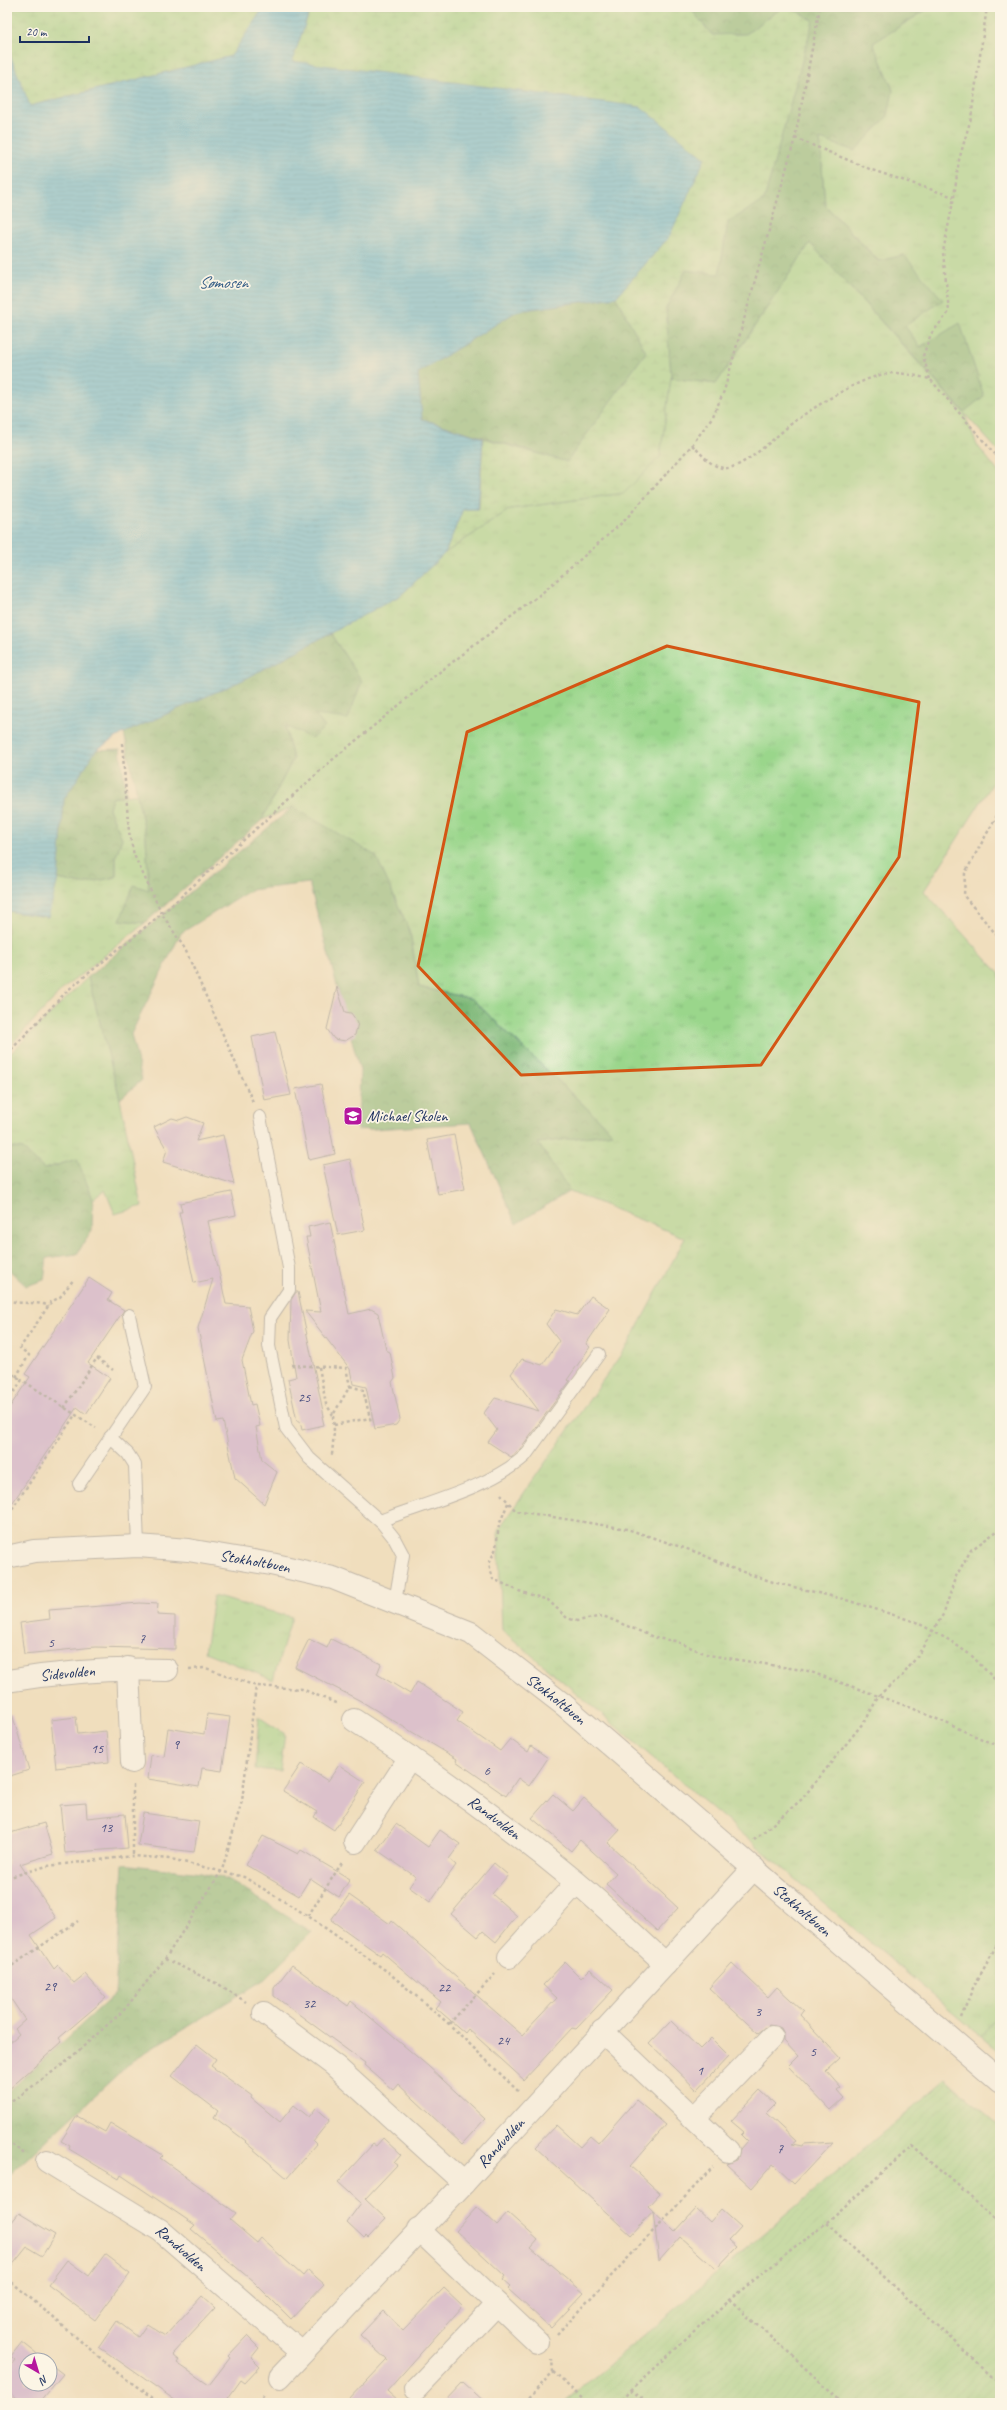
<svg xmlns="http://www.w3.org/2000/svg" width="1007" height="2410" font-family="Caveat,sans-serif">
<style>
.grass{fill:url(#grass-tufts);stroke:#5a8274}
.forest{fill:url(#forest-crowns);stroke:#4b736a}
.wetland{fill:url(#wetland-marsh);stroke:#5a8274}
.garden{fill:url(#garden-furrows);stroke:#5a8274}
.water{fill:url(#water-rules);stroke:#3d749e}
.building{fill:#c39edc}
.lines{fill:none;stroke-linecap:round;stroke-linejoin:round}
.lane-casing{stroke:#86868e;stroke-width:14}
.street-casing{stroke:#86868e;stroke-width:24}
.path{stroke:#86868e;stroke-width:2.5;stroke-dasharray:3 3;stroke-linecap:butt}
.lane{stroke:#fff;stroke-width:12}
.street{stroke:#fff;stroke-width:22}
.marked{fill:none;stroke:#d45514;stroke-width:3;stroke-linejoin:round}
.labels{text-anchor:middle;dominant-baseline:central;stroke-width:3.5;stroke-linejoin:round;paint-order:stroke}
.number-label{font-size:14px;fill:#454b7e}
.poi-label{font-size:16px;fill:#1b2f5e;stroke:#fcf5e5;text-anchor:start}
.street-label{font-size:16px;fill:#1b2f5e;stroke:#fcf5e5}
.water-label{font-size:17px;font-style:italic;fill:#2f5984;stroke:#fcf5e5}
</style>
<defs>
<pattern id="grass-tufts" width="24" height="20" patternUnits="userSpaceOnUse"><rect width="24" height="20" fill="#9ad68b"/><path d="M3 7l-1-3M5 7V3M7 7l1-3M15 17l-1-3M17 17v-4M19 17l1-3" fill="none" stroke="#84b87a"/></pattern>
<pattern id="forest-crowns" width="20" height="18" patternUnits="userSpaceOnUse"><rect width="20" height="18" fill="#7bb777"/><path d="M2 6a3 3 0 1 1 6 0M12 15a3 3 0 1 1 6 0" fill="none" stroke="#649565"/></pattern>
<pattern id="wetland-marsh" width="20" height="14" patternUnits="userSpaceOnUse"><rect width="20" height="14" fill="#9ad68b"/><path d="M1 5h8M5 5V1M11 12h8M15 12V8" fill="none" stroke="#84b87a"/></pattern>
<pattern id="garden-furrows" width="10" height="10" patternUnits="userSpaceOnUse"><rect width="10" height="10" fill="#9ad68b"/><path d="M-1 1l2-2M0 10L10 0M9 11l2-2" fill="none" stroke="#84b87a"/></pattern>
<pattern id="water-rules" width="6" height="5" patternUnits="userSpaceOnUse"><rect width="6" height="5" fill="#5fbadd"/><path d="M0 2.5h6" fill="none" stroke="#4e98b6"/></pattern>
</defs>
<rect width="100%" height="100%" fill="#fcf5e5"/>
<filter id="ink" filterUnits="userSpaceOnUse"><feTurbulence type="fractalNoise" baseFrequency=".025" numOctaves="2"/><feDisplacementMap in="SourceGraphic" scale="8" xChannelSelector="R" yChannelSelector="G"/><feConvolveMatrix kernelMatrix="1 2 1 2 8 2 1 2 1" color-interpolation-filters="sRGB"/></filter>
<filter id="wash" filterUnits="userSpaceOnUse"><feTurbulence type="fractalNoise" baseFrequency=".012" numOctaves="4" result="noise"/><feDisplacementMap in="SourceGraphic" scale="16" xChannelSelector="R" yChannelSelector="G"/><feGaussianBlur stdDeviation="0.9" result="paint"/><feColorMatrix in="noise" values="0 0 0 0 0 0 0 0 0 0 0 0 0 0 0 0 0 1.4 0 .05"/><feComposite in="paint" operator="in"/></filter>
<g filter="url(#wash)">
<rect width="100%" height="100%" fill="#f0debd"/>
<path class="grass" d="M 931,7 L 1000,7 L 1000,453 L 964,413 L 977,445 L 1000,474 L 1000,772 L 924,891 L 1000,974 L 1000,2013 L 981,2036 L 502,1630 L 498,1530 L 629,1343 L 685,1238 L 570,1191 L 537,1143 L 613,1133 L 472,999 L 419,987 L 410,932 L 293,807 L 262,820 L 293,759 L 285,726 L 314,714 L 362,682 L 330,633 L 401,595 L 445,553 L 510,509 L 624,493 L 660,457 L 671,378 L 716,384 L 810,243 L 963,412 L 960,324 L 920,347 L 904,326 L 942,300 L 879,261 L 825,205 L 820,139 L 893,90 L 873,43 Z
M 137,794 L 146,837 L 149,890 L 120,920 L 145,923 L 63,989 L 7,1049 L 7,911 L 47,917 L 58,879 L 82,884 L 116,877 L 116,856 L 122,838 L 109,809 L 112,798 Z
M 88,977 L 120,1099 L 142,1206 L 115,1214 L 105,1190 L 93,1199 L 77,1159 L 44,1169 L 23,1149 L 7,1147 L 7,1057 Z
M 213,1596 L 292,1617 L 273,1680 L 205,1652 Z
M 259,1717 L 285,1734 L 280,1771 L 255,1769 Z"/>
<path class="forest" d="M 689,7 L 783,7 L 746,34 L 712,35 Z
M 789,7 L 931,7 L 873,43 L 893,90 L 888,116 L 855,151 L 820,139 L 825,205 L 878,261 L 904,255 L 943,300 L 905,326 L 920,347 L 960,323 L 984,396 L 964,412 L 810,243 L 716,384 L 671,378 L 666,308 L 686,270 L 719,274 L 728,222 L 764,200 L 813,20 Z
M 616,297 L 646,352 L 567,462 L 422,419 L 418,373 L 517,311 Z
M 330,633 L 362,681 L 348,719 L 315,715 L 325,727 L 312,738 L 285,726 L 293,759 L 262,820 L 145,923 L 120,920 L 134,885 L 149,890 L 146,837 L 124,733 L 245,679 Z
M 120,749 L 126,794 L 112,798 L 109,809 L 122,838 L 116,856 L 116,877 L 82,884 L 58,879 L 64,799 L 96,750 Z
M 293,807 L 376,856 L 410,932 L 419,987 L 472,999 L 613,1133 L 538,1143 L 570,1191 L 516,1224 L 471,1123 L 358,1130 L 360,1070 L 309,883 L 251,890 L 181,933 L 131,1034 L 142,1080 L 120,1099 L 88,977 Z
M 7,1147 L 23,1149 L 44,1169 L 77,1159 L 93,1199 L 92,1230 L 77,1254 L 47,1258 L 44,1280 L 26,1286 L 7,1268 Z
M 123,1864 L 201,1873 L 227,1879 L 312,1932 L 265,1979 L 133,2060 L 7,2177 L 7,2093 L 115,1994 Z"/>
<path class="wetland" d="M 7,7 L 264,7 L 232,56 L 29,106 L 7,47 Z
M 311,7 L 689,7 L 712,35 L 746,34 L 783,7 L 789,7 L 813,20 L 764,200 L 728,222 L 719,274 L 686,270 L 666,308 L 671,378 L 660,457 L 624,493 L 510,509 L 445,553 L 463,509 L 479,509 L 483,438 L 567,462 L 646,352 L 616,297 L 669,237 L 292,61 Z"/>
<path class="garden" d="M 1000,2013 L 1000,2052 L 981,2036 Z
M 946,2079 L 1000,2126 L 1000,2403 L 564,2403 Z"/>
<path class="water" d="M 264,7 L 311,7 L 292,61 L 641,107 L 705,158 L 669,237 L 616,297 L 517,311 L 418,373 L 422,419 L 483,438 L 478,509 L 463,509 L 445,553 L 401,595 L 245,679 L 124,733 L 96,750 L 64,799 L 58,879 L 48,917 L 7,911 L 7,47 L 30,106 L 231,56 Z"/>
<g id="blocks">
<path class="building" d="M 337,987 L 345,1012 L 351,1013 L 358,1023 L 355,1035 L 345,1041 L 334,1039 L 327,1029 Z
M 275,1032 L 291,1095 L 264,1100 L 252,1037 Z
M 321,1084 L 335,1154 L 309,1160 L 295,1089 Z
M 187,1117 L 203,1123 L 196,1141 L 223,1135 L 234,1184 L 163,1162 L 167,1150 L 154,1127 L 172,1118 L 179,1120 Z
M 454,1135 L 465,1189 L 438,1194 L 427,1140 Z
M 350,1159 L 365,1230 L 338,1235 L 323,1165 Z
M 231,1192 L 236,1215 L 208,1221 L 226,1304 L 248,1306 L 253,1331 L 242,1360 L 251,1405 L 255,1404 L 260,1426 L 256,1427 L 262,1460 L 277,1472 L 264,1504 L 235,1478 L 223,1421 L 217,1422 L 198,1328 L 213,1279 L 194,1283 L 179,1212 L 182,1212 L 180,1203 Z
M 330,1222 L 349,1314 L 371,1309 L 378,1313 L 386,1350 L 390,1352 L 395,1378 L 392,1382 L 400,1419 L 396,1425 L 375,1429 L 366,1387 L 353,1384 L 350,1369 L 305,1311 L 321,1312 L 306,1237 L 310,1237 L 308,1227 Z
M 89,1278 L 112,1293 L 108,1300 L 124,1310 L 88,1363 L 110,1378 L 86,1414 L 77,1407 L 7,1511 L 7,1411 L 30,1377 L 25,1374 Z
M 296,1292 L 298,1292 L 324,1416 L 322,1416 L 324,1425 L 302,1430 L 300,1421 L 297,1421 L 288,1379 L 296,1377 L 290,1340 L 291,1300 Z
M 591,1296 L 610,1309 L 586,1344 L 590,1347 L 567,1380 L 570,1381 L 520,1449 L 511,1457 L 488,1442 L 497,1430 L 484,1413 L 495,1398 L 539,1411 L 511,1374 L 522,1359 L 542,1365 L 559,1341 L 546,1324 L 556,1309 L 577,1315 Z
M 140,1603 L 158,1604 L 157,1615 L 175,1616 L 175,1649 L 95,1647 L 24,1654 L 20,1623 L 50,1619 L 49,1610 Z
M 309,1639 L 327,1648 L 331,1639 L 381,1664 L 377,1674 L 410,1694 L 417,1682 L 463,1712 L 457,1721 L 500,1751 L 510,1739 L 528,1752 L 531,1746 L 548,1758 L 529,1786 L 518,1778 L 506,1796 L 456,1761 L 457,1759 L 359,1700 L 295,1667 Z
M 12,1714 L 29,1770 L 7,1777 L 7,1715 Z
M 207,1714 L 230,1717 L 222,1771 L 202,1768 L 199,1787 L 148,1779 L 151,1755 L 164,1757 L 168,1728 L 204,1734 Z
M 76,1717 L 78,1734 L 106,1731 L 109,1762 L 56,1768 L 51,1720 Z
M 301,1764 L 328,1781 L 339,1765 L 365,1782 L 334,1830 L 314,1817 L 317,1812 L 283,1791 Z
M 553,1794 L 573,1811 L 584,1798 L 620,1830 L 608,1843 L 678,1908 L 657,1931 L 606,1884 L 616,1873 L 580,1840 L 571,1851 L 532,1818 Z
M 86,1803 L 87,1818 L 125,1814 L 128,1848 L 65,1853 L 60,1805 Z
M 143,1813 L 199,1821 L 194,1852 L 138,1845 Z
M 44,1823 L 53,1854 L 20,1864 L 56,1918 L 31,1935 L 54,1969 L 58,1965 L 74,1983 L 85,1974 L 106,1998 L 59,2038 L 62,2042 L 7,2091 L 7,2045 L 19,2034 L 15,2029 L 25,2020 L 7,1993 L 7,1834 Z
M 396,1824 L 428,1847 L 440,1830 L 460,1844 L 449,1859 L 456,1865 L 430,1902 L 409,1887 L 416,1877 L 377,1850 Z
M 263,1836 L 298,1854 L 301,1850 L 350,1879 L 339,1897 L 310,1878 L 299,1896 L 246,1865 Z
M 494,1863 L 508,1875 L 492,1894 L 517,1916 L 496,1942 L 483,1931 L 478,1937 L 451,1914 Z
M 349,1895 L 390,1924 L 392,1921 L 522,2035 L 557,1998 L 543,1985 L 565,1962 L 581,1978 L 590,1969 L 613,1990 L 576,2029 L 572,2028 L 524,2080 L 468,2029 L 465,2033 L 436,2008 L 441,2002 L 382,1952 L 380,1955 L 331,1920 Z
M 732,1963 L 768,1997 L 777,1987 L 803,2011 L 800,2015 L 840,2058 L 826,2071 L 841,2088 L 837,2091 L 843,2098 L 830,2110 L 788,2066 L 798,2056 L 784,2041 L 784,2034 L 781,2028 L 769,2025 L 758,2033 L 709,1988 Z
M 292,1965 L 348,2006 L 351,2001 L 428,2066 L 485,2119 L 462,2144 L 398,2084 L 393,2090 L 364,2065 L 365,2063 L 274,1996 L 274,1988 Z
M 671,2021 L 700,2049 L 711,2038 L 729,2056 L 697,2090 L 649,2044 Z
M 197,2044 L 216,2059 L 211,2066 L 252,2096 L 251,2098 L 280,2122 L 294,2105 L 309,2117 L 316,2108 L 330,2120 L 313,2141 L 316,2144 L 287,2178 L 245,2142 L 246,2141 L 214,2117 L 218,2111 L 172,2076 Z
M 760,2090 L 775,2104 L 766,2113 L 796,2141 L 792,2144 L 802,2146 L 803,2144 L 833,2142 L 794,2184 L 773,2164 L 752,2188 L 726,2164 L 737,2160 L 740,2149 L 747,2141 L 741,2135 L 744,2132 L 731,2121 Z
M 636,2100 L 666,2125 L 630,2166 L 660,2193 L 648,2206 L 675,2232 L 696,2209 L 710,2222 L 721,2209 L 741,2227 L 729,2240 L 737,2247 L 716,2269 L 680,2237 L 659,2261 L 653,2211 L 631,2235 L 535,2147 L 556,2125 L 580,2147 L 590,2136 L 598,2143 Z
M 77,2116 L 105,2132 L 110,2123 L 163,2155 L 160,2158 L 236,2213 L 230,2220 L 257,2243 L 261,2238 L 303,2276 L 308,2270 L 324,2284 L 291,2319 L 255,2283 L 191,2229 L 195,2225 L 121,2175 L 119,2179 L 69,2149 L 70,2146 L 61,2141 Z
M 383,2138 L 401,2155 L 394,2163 L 397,2165 L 365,2199 L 386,2219 L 368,2238 L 366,2236 L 364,2238 L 347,2222 L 361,2203 L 338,2182 L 373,2144 L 376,2146 Z
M 477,2207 L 497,2225 L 508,2213 L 538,2240 L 531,2248 L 584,2293 L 551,2328 L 508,2289 L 510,2287 L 502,2280 L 505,2276 L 456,2230 Z
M 19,2213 L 55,2235 L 42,2256 L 27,2247 L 7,2272 L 7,2228 Z
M 105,2254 L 130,2273 L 95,2320 L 48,2285 L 67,2260 L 89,2276 Z
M 444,2288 L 463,2306 L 387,2391 L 400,2403 L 346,2403 L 387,2360 L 360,2335 L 383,2311 L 403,2330 Z
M 202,2296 L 215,2308 L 172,2354 L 179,2360 L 177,2363 L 209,2385 L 230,2358 L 228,2356 L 247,2336 L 259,2348 L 251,2358 L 260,2367 L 245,2383 L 241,2380 L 228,2398 L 236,2403 L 179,2403 L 99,2347 L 117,2321 L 138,2337 L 147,2324 L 165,2336 Z
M 22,2342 L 45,2360 L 26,2360 L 26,2384 L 50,2384 L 50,2364 L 63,2374 L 39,2403 L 23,2403 L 7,2390 L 7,2370 L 15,2360 L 11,2356 Z
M 463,2382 L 486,2403 L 443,2403 Z"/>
</g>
</g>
<g filter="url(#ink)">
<use href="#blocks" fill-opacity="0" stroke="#86868e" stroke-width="1"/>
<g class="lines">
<defs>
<path id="lane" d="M 260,1117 L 289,1268 L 289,1290 L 270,1318 L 269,1346 L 286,1428 L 309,1458 L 382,1523 L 394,1538 L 403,1555 L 395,1602
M 110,1437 L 128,1454 L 135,1465 L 138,1546
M 79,1484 L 145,1387 L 129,1315
M 380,1521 C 426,1503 489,1488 525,1456 L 599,1354"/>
<g id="street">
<path id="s1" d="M 7,1557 L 34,1551 L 138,1546 L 188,1550 L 271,1564 L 333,1578 L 471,1633 L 564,1705 L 1000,2081"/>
<path d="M 128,1668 L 132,1762"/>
<path id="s2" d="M 7,1681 C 60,1672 113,1668 167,1670"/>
<path id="s3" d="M 354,1720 C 431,1770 505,1823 576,1882 C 607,1908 636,1937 666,1964"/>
<path d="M 355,1842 L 410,1757"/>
<path d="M 509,1957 L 576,1883"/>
<path d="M 264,2013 L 335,2066 L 464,2183"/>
<path d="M 602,2031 L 728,2151"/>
<path d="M 694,2118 L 772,2037"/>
<path id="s4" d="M 47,2161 L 160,2230 L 302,2353"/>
<path d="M 418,2229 L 537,2342"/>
<path id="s5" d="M 280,2377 L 464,2183 L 754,1868"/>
<path d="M 416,2389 L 497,2304"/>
</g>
</defs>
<use href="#lane" class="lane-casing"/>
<use href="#street" class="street-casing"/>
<path class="path" d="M 795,138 L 872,170 L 954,197
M 930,379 L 923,356 L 931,334 L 949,312 L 943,252 L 954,197 L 959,160 L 971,118 L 987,7
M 692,445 C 702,454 710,466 723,468 C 743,471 780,432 796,420 C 818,405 858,379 885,374 C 898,371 916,376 930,379 L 1000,460
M 122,743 L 129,832 L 134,855 L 162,914 L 185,949 L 253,1102
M 1000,810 L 965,873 L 964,896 L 1000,939
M 7,1054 L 68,990 L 164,912 L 331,761 L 432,678 L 542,593 L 625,520 L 692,445 L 713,416 L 724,391 L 795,138 L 820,7
M 7,1300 C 21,1305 39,1301 49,1306
M 291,1365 L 346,1368 L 350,1386 L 333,1415 L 334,1431 L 332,1455
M 319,1367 L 326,1404 L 333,1415
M 7,1371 L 22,1380
M 16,1377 L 29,1355 L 20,1348 L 51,1302 L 60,1297 L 74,1279
M 350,1386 L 363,1390 L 371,1422
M 7,1402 L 22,1380 L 96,1428
M 64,1408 L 97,1358 L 113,1370
M 334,1425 L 370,1418
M 501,1494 L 516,1511 L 627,1529 L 699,1553 L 734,1569 L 773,1582 L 843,1599 L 916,1622 L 949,1640 L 972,1656 L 1000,1685
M 508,1503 L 499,1525 L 496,1548 L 489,1564 L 493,1579 L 519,1591 L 548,1600 L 567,1618 L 577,1621 L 603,1616 L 656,1638 L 675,1641 L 709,1655 L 808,1671 L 912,1708 L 1000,1747
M 7,1506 L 12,1509 L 75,1415
M 189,1669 L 206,1668 L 256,1686 L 302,1689 L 338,1704
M 133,1785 L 133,1856
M 754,1840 L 802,1799 L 867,1718 L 879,1695 L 903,1675 L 916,1658 L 944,1613 L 955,1578 L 971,1550 L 1000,1529
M 7,1878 L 47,1866 L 133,1856 L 171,1859 L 244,1877 L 308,1916 L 388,1972 L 449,2024 L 518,2091
M 308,1916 L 343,1861
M 165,1959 L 220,1985 L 246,2002
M 7,1969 L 78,1921
M 961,2018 L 972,1990 L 1000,1939
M 449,2024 L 495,1974
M 7,2105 L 66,2062 L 124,2010 L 165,1959 L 222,1870 L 242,1801 L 256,1686
M 7,2141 L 26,2155
M 826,2223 L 1000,2384
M 7,2278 L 119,2374 L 160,2403
M 729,2300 L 844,2403
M 557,2334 L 713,2167
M 553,2372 L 587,2403
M 631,2390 L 729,2300 L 826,2223 L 912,2146 L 1000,2223
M 258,2403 L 265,2394
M 524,2403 L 553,2372 L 552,2359
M 618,2403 L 631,2390 L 648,2403"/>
<use href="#lane" class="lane"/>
<use href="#street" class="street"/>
</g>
</g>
<path d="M0 0H1007V2410H0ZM 667,646 L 919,702 L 899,857 L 761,1065 L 521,1075 L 418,966 L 467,732 Z" fill="#f0debd" fill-opacity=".55" fill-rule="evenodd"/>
<path class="marked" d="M 667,646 L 919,702 L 899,857 L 761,1065 L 521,1075 L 418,966 L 467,732 Z"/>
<defs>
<symbol id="school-square" viewBox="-11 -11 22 22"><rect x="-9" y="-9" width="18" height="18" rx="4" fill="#b5179e" stroke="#fcf5e5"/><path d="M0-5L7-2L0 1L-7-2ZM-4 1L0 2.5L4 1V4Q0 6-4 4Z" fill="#fff"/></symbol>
</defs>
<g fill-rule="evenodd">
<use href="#school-square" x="342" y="1105" width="22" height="22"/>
</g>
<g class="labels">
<g class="number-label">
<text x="304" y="1397">25</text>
<text x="142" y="1638">7</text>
<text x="51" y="1642">5</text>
<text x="176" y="1744">9</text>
<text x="97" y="1748">15</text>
<text x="487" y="1770">6</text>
<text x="106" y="1827">13</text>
<text x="50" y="1986">29</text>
<text x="444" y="1987">22</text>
<text x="309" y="2003">32</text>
<text x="758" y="2011">3</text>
<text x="503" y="2040">24</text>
<text x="813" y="2051">5</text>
<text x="700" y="2070">1</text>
<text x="780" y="2148">7</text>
</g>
<g class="poi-label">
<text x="367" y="1116">Michael Skolen</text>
</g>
<g class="street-label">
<text stroke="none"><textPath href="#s1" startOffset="250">Stokholtbuen</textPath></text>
<text stroke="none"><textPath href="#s2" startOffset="61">Sidevolden</textPath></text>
<text stroke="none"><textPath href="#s1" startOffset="586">Stokholtbuen</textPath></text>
<text stroke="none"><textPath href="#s3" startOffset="171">Randvolden</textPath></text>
<text stroke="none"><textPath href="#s1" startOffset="910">Stokholtbuen</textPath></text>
<text stroke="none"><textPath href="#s5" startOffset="322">Randvolden</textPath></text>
<text stroke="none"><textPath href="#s4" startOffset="160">Randvolden</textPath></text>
</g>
<g class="water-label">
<text x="223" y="282">Sømosen</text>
</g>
</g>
<rect width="1007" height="2410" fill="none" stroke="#fcf5e5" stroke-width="24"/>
<g transform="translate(38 2372) rotate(142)"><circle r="19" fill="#fcf5e5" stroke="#a2a6af"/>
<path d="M0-3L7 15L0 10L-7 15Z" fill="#b5179e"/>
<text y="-6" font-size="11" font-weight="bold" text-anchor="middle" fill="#1b2f5e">N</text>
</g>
<path d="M20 36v6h69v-6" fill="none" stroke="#1b2f5e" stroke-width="2"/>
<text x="26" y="36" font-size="12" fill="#1b2f5e" stroke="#fcf5e5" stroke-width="3" paint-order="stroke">20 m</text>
</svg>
